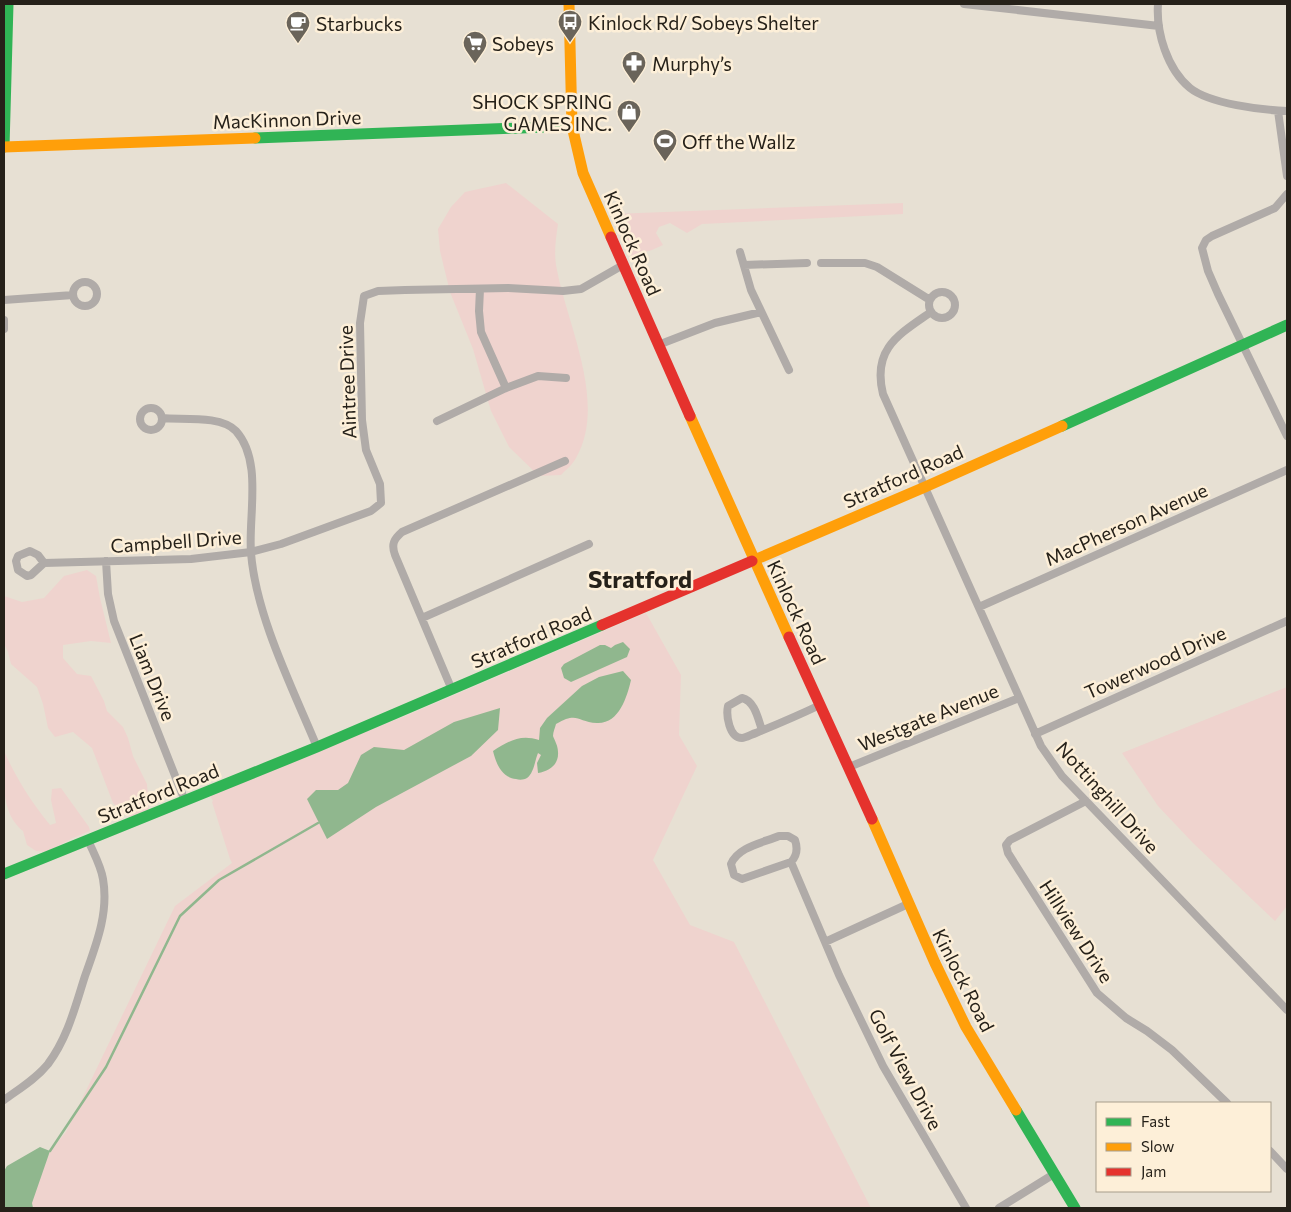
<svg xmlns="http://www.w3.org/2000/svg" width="1291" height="1212" font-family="Commissioner,sans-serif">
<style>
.green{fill:#efd3ce}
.water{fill:#90b78e}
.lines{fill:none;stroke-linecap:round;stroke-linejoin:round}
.stream{stroke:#90b78e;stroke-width:2.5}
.street{stroke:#b0aba8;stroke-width:8}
.fast{stroke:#30b455;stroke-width:11}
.slow{stroke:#ff9f0a;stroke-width:11}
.jam{stroke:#e5322d;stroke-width:11}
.labels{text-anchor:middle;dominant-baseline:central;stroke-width:5;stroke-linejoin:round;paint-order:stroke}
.poi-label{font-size:19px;fill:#262119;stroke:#fdefd8;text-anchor:start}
.street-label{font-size:19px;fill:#262119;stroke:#fdefd8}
.district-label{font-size:24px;font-weight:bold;fill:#262119;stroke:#fdefd8}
</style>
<rect width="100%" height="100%" fill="#e7e0d3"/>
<path class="green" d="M 506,183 L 558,224 C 556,238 554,251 556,265 C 566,323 608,402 576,458 C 573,464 566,470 561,475 L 539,476 L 509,447 L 491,411 L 473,349 L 450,292 L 440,251 L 438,229 L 451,207 L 465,192 Z
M 903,203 L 903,214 L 702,224 L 687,233 L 670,223 L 659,227 L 656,233 L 663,245 L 652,250 L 631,256 L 612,214 Z
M 87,570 L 96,576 L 100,598 L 111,643 L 91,641 L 63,645 L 63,658 L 77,674 L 91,676 L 104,701 L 107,711 L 123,727 L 128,738 L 133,756 L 147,784 L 149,813 L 134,817 L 123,814 L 113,803 L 92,748 L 73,732 L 55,737 L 48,728 L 43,704 L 37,687 L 11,664 L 8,652 L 4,644 L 4,596 L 22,602 L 44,598 L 64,576 Z
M 646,613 L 681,675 L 679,735 L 697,766 L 653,860 L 690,925 L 734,942 L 871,1208 L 29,1208 L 50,1151 L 66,1132 L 175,906 L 232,863 L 230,859 L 212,802 L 213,801 L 208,792 L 403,717 Z
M 1287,687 L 1287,906 L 1275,921 L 1193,843 L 1158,806 L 1122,753 Z
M 4,751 C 16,778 32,803 50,825 L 56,823 L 51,800 L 52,789 L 61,788 L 89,827 L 90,831 L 73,838 L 46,852 L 36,851 L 27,845 L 23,831 C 0,813 4,779 4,751 Z"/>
<path class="water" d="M 623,642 L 630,649 L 627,657 L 571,682 L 564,678 L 561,668 L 564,664 L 600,645 L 605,645 L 611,648 L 615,645 Z
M 623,671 L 631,680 C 627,697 619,724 597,723 C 577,722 578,711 556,724 C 555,728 553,732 553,736 C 555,741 558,746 558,752 C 559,764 550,771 538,773 L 537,763 L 541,755 L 538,753 C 535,760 534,773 527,778 C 524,780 519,780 516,779 C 501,777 496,763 493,751 C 509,741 520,734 539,740 L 540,728 L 547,718 L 582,686 L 599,677 Z
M 500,708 L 498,730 L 471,756 L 376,807 L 327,839 L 307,799 L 316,790 L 338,790 L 348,783 L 361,755 L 374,747 L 404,750 L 454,722 Z
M 40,1147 L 50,1151 L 32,1203 L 33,1208 L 4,1208 L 4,1171 L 7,1166 Z"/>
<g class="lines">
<path class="stream" d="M 50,1151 L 106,1067 L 180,916 L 219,880 L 318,823"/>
<path class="street" d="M 964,4 L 1159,26
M 1158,4 C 1156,32 1167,69 1190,88 C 1210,104 1262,110 1287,111
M 1278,111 L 1287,176
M 1287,194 L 1275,208 L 1212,236 L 1206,240 L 1202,248 L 1208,271 L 1218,294 L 1287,436
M 740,252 L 751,290 L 789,370
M 821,263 L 865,263 L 877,267 L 930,300
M 744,265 L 807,263
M73 294a12 12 0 1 1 24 0a12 12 0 1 1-24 0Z
M 480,289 L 479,311 L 481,332 L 506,388
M929 305a13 13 0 1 1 26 0a13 13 0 1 1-26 0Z
M 4,300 L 73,295
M 931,312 C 898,335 872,349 883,394 L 1041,746 L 1062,776 L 1287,1010
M 4,320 L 4,329
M 658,345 L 715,323 L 761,312
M140 419a11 11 0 1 1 22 0a11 11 0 1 1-22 0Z
M 162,418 C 182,420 221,415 236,431 C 263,461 248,516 251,553 C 256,616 293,689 317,747
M 437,421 L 506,388 L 538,376 L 566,378
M 106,561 L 108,594 L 114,621 L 185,801
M 44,563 L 31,575 L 27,576 L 18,570 L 16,561 L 18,556 L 30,551 L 38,555 L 44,563 L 191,559 L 251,552 L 281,544 L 371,511 L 381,503 L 380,484 L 366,450 L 362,420 L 360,323 L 364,296 L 378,291 L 405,290 L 508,288 L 563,291 L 581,289 L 623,265
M 979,607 L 1287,470
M 422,618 L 589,544
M 452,690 L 395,555 C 391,544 394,539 402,532 L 565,461
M 762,730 C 758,719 755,701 742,698 L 728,706 C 726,715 729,738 742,738 C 746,738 752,734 756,733 C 778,724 799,715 820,705
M 1035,734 L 1287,621
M 849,767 L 1019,698
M 1086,801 L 1010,840 L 1006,845 L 1008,853 L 1097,993 L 1126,1018 L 1147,1031 L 1172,1050 L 1227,1103
M 779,836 L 788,836 L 795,840 C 798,849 797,856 791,862 L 742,879 L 734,875 L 731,864 C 738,847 762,843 779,836 Z
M 791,862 L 839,975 L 883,1066 L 966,1208
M 825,942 L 908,904
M 4,1100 C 19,1089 36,1079 48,1064 C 68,1037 75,1007 85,976 C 96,945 109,913 103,879 C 101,866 93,852 88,840
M 1270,1151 L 1287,1169
M 999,1208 L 1054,1174"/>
<path class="fast" d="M 255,138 L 572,126
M 4,147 L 8,4
M 1062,426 L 1287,325
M 4,874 L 317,747 L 602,625
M 1016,1110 L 1075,1208"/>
<path class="slow" d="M 569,4 L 572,126 L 583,173 L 611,237
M 4,147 L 255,138
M 690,416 L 789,637
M 752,561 L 925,487 L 1062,426
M 872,819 L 935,963 L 966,1027 L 1016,1110"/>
<path class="jam" d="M 611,237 L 690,416
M 602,625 L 752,561
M 789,637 L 872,819"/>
</g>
<defs>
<symbol id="bus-pin" viewBox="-11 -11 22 30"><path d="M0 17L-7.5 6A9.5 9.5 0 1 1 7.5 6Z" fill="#6a645a" stroke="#fdefd8"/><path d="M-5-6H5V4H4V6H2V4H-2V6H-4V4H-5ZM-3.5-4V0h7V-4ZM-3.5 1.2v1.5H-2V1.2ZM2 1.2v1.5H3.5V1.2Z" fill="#fff"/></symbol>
<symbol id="cafe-pin" viewBox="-11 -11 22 30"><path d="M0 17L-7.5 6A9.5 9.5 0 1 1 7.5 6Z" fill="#6a645a" stroke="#fdefd8"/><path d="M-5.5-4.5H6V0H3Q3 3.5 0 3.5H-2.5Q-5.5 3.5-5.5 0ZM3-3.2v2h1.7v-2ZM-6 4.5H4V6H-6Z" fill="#fff"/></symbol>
<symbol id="supermarket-pin" viewBox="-11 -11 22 30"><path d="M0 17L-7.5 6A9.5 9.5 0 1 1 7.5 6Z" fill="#6a645a" stroke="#fdefd8"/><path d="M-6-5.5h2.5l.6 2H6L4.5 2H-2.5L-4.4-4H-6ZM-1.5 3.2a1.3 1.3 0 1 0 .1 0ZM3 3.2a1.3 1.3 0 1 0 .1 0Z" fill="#fff"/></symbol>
<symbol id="pharmacy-pin" viewBox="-11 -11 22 30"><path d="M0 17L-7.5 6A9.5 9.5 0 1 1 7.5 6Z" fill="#6a645a" stroke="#fdefd8"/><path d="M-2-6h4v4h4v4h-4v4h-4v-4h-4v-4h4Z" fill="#fff"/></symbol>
<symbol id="shop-pin" viewBox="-11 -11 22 30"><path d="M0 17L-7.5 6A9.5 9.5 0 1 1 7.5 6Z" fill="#6a645a" stroke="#fdefd8"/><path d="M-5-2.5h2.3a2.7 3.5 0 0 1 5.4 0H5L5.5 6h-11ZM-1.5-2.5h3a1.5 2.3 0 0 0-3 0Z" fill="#fff"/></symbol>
<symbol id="stadium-pin" viewBox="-11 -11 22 30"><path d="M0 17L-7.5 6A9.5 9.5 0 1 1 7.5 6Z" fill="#6a645a" stroke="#fdefd8"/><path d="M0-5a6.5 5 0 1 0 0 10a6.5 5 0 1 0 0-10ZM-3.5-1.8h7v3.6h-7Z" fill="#fff"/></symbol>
</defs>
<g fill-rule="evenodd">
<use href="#bus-pin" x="556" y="8" width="28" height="38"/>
<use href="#cafe-pin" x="284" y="9" width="28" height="38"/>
<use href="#supermarket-pin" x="461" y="29" width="28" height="38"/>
<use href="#pharmacy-pin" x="620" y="49" width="28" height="38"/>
<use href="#shop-pin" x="615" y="98" width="28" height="38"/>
<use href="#stadium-pin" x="651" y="127" width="28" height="38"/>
</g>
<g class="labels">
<g class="poi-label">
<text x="588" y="22">Kinlock Rd/ Sobeys Shelter</text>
<text x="316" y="23">Starbucks</text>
<text x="492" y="43">Sobeys</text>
<text x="652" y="63">Murphy’s</text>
<text x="612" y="101" text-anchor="end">SHOCK SPRING<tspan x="612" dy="22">GAMES INC.</tspan></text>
<text x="682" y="141">Off the Wallz</text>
</g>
<g class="street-label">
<text transform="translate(287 119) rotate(-2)">MacKinnon Drive</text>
<text transform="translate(633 243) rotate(66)">Kinlock Road</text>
<text transform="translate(347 382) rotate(-92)">Aintree Drive</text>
<text transform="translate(903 476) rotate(-24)">Stratford Road</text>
<text transform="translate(1126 524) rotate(-24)">MacPherson Avenue</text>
<text transform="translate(176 541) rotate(-4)">Campbell Drive</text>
<text transform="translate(797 612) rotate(65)">Kinlock Road</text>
<text transform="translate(531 637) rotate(-23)">Stratford Road</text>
<text transform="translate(1155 662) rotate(-24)">Towerwood Drive</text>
<text transform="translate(153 677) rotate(68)">Liam Drive</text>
<text transform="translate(928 717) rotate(-22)">Westgate Avenue</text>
<text transform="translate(158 793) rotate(-22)">Stratford Road</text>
<text transform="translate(1108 797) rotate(48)">Nottinghill Drive</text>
<text transform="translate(1077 931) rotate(57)">Hillview Drive</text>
<text transform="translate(964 980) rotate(63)">Kinlock Road</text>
<text transform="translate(906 1069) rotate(62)">Golf View Drive</text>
</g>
<g class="district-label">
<text x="640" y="578">Stratford</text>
</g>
</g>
<rect width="1291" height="1212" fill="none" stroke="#262119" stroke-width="10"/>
<rect x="1096" y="1102" width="175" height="90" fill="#fdefd8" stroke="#a79d8c"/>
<rect x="1106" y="1118" width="25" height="8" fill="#30b455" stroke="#a79d8c"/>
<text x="1141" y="1127" font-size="15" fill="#262119">Fast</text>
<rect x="1106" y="1143" width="25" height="8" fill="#ff9f0a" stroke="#a79d8c"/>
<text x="1141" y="1152" font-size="15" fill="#262119">Slow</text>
<rect x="1106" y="1168" width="25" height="8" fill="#e5322d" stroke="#a79d8c"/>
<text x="1141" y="1177" font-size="15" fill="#262119">Jam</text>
</svg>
